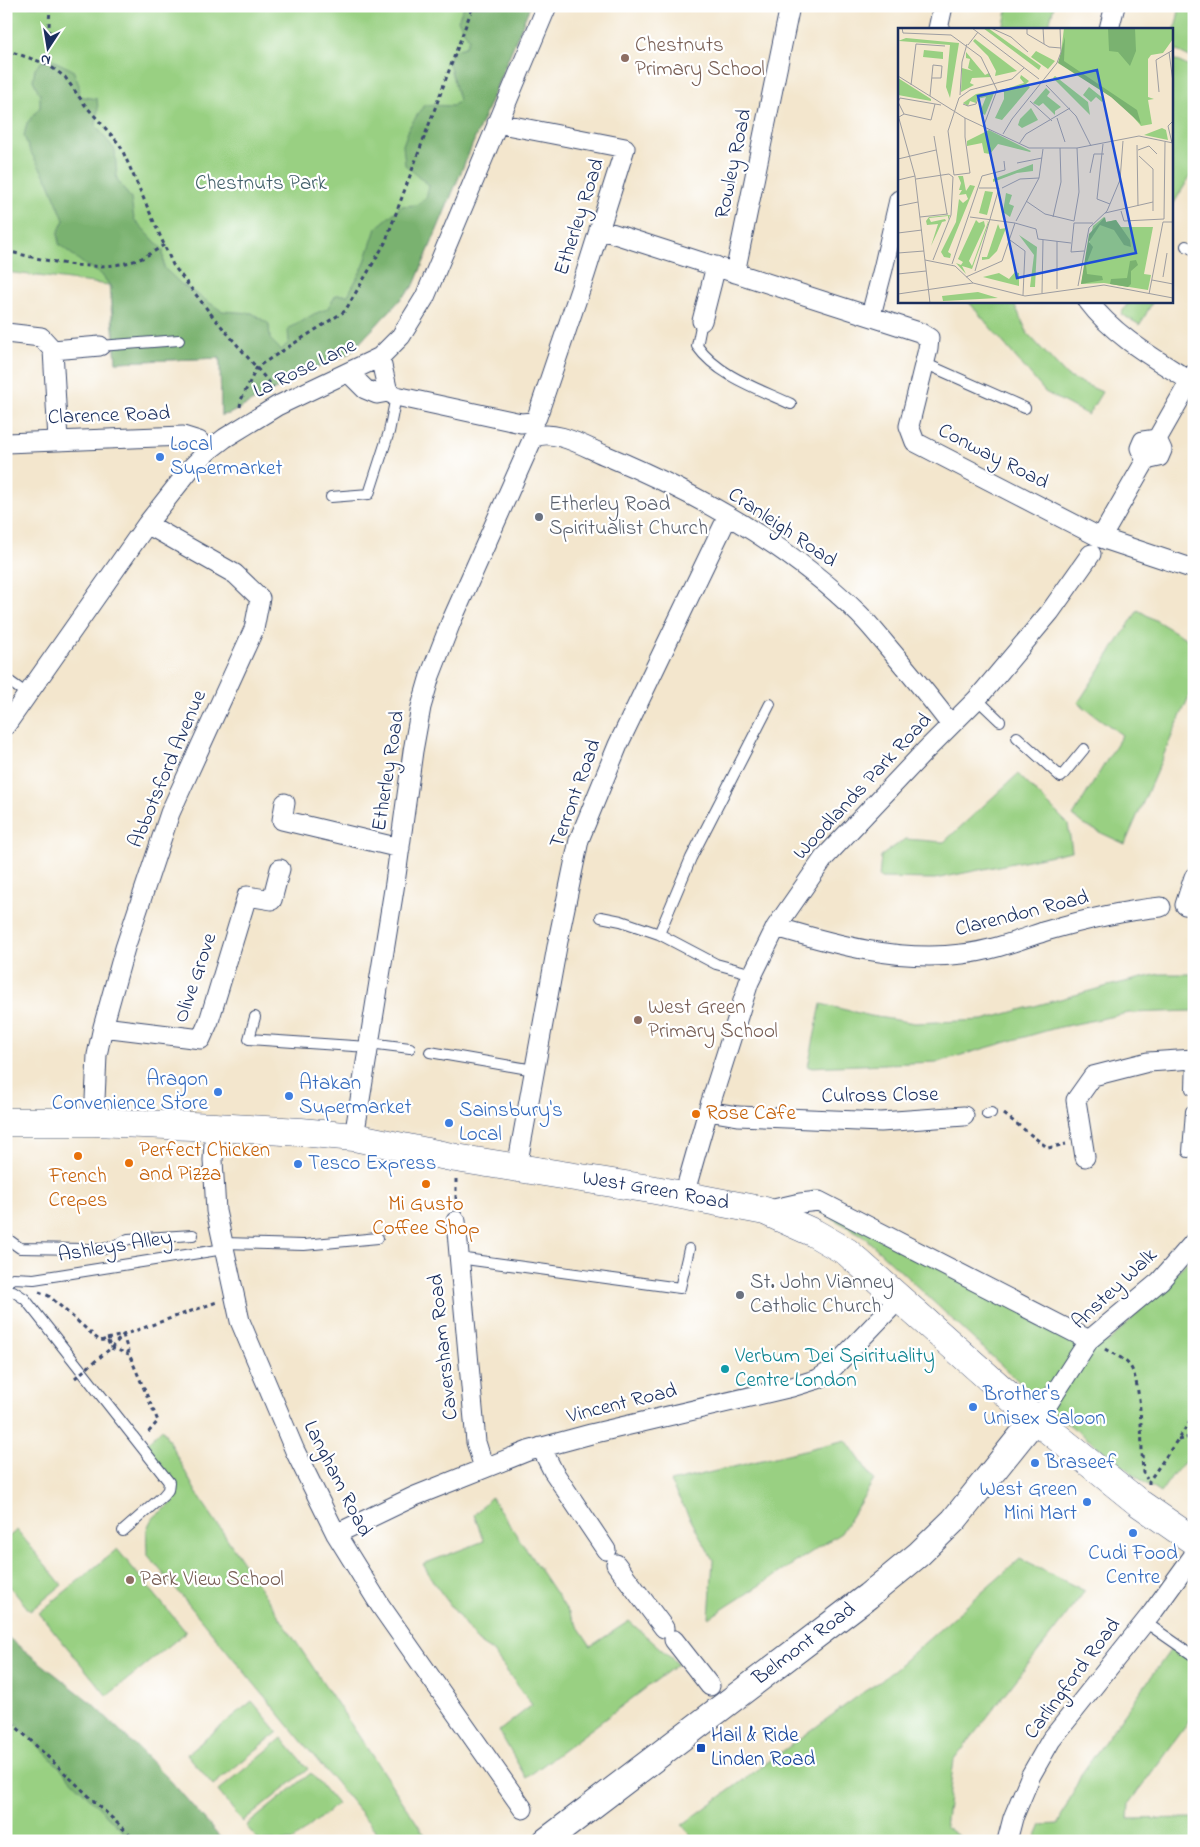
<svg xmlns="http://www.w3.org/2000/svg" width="1200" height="1847" font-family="'Indie Flower',sans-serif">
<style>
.green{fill:#99d082;stroke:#5a8070}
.forest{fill:#7ab270;stroke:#4a7067}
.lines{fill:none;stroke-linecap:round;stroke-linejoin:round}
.lane-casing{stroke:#3b4a6f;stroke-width:12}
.street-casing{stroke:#3b4a6f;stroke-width:21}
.secondary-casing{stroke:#3b4a6f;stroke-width:28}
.primary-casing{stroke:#3b4a6f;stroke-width:29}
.path{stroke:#3b4a6f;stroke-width:3;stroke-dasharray:4 4;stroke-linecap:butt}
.lane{stroke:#fff;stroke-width:10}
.street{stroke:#fff;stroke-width:19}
.secondary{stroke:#fff;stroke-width:26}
.primary{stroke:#fff;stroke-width:28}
.path-bridge{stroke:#3b4a6f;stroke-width:3;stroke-dasharray:4 4;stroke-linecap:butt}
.education-dot{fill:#8d6e63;stroke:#fff;stroke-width:2}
.shop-dot{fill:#3f7fe0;stroke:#fff;stroke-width:2}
.worship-dot{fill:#6b7280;stroke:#fff;stroke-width:2}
.food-dot{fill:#e8710a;stroke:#fff;stroke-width:2}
.culture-dot{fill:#0f9aa8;stroke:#fff;stroke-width:2}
.transit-dot{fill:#1a4fb4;stroke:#fff;stroke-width:2}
.labels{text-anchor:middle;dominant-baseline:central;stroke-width:4.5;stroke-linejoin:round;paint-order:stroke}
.education-label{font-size:21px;fill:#785e54;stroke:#fff;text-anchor:start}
.street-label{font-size:21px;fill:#1b2f5e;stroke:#fff}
.park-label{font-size:21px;fill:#415f69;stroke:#fff}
.shop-label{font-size:21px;fill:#366cbe;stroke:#fff;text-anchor:start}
.worship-label{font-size:21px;fill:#5b616d;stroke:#fff;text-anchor:start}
.food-label{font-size:21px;fill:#c56008;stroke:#fff;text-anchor:start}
.culture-label{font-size:21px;fill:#0d838f;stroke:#fff;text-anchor:start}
.transit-label{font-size:21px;fill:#164399;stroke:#fff;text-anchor:start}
.inset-road{fill:none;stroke:#9d9da1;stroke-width:1}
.view{fill:#1d4ed8;fill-opacity:0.15;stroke:#1d4ed8;stroke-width:2.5}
.inset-edge{fill:none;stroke:#1b2f5e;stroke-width:2.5}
</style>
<rect width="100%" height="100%" fill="#fff"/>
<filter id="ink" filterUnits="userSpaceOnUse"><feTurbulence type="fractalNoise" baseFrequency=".02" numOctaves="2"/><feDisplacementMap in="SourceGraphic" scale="10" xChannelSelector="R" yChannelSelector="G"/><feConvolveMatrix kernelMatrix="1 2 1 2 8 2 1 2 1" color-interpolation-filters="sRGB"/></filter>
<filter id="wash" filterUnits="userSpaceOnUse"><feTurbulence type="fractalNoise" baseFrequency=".0096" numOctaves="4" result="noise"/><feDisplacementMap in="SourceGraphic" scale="20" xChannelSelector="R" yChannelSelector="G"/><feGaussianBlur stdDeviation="1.12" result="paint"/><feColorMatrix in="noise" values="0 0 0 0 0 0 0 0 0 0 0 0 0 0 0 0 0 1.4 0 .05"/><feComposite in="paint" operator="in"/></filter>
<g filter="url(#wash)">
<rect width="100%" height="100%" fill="#f3e6cd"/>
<path class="green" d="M 6,6 L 530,6 L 414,285 L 350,353 L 310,371 L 229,414 L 221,415 L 220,358 L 116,362 L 109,285 L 6,272 Z
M 1008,6 L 1054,6 L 1048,29 L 1003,29 Z
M 1180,6 L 1194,6 L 1194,59 L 1171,48 Z
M 1171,58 L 1194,69 L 1194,170 L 1171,208 Z
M 968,301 L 1013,301 L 1028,334 L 1067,376 L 1102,392 L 1088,415 L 1045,392 Z
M 1129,301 L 1153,301 L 1140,325 L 1121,314 Z
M 1138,610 L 1194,643 L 1194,657 L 1191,663 L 1194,664 L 1194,685 L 1125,844 L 1084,825 L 1073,816 L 1122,735 L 1078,703 Z
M 1018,774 L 1068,824 L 1072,851 L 935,879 L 879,878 L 881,856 L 905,839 L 944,842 Z
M 1159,974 L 1194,974 L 1194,1011 L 1129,1013 L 1056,1028 L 937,1062 L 808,1067 L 821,1004 L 871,1016 L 915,1023 L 983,1020 L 1108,986 Z
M 813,1190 L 1108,1343 L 1194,1255 L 1194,1460 L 1185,1462 L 1172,1476 L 1160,1493 L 1145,1483 L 1046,1407 L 862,1235 L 805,1203 Z
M 162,1428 L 196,1492 L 429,1841 L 384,1841 L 147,1554 C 147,1547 146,1537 147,1530 C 152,1509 173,1513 178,1490 L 146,1444 Z
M 846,1440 L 874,1480 L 841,1533 L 709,1618 L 713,1560 L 670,1482 Z
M 491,1497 L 591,1646 L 629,1621 L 678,1664 L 526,1778 L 499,1731 L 532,1705 L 492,1651 L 478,1642 L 434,1583 L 423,1564 L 484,1541 L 474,1515 Z
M 17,1530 L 62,1585 L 30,1611 L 6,1582 L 6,1539 Z
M 117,1549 L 186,1632 L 107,1696 L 39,1613 Z
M 1020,1559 L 1085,1591 L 954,1760 L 945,1827 L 966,1841 L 696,1841 L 682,1825 L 865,1691 L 881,1681 Z
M 1171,1649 L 1180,1652 L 1194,1663 L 1194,1715 L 1129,1803 L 1128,1819 L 1194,1818 L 1194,1841 L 1035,1841 L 1042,1825 L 1058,1824 L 1082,1773 Z
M 6,1667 L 192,1841 L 6,1841 Z
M 252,1701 L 278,1732 L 213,1785 L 187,1754 Z
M 282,1738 L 308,1769 L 243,1822 L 218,1791 Z
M 311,1773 L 337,1804 L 292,1841 L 259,1841 L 246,1826 Z"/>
<path class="forest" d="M 464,6 L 530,6 L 414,285 L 350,353 L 310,371 L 229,414 L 221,415 L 220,358 L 116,362 L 111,287 L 101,274 L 85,265 L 59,244 L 58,233 L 64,220 L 49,183 L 30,151 L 24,136 L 27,123 L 40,107 L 40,95 L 33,80 L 35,69 L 42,61 L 50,59 L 73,70 L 79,85 L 78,96 L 97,99 L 98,109 L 96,126 L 115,150 L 117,179 L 131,199 L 134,219 L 163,250 L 164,268 L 181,284 L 222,311 L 252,313 L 269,324 L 270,339 L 281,350 L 289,342 L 288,329 L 314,314 L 327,309 L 336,295 L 348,295 L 364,265 L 376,228 L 402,206 L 416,205 L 426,198 L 429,185 L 405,165 L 403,145 L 410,126 L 424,105 L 453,106 L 459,100 L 449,64 L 452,51 L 465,47 L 469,39 L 458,20 Z
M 6,1636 L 93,1704 L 169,1779 L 223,1841 L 132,1841 L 6,1713 Z"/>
</g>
<g filter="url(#ink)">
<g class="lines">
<defs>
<path id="lane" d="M 1186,246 L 1194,250
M 702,321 L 697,346 C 718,376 759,389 791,404
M 100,346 L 179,340
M 924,363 L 1025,408
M 331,497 L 369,494 L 389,432 L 396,396
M 6,679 L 27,694
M 977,699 L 1000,721
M 1017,737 L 1061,777 L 1084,749
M 601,917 L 621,921 L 659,934
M 753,974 L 716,964 L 659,934 L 691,858 L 770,704
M 255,1017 L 249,1039 L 368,1047
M 369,1043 L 410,1048
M 430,1052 L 534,1070
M 1191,1089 L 1192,1059
M 987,1114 L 991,1113
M 1188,1152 L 1191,1111
M 6,1238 L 20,1248 L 83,1249 L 103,1249 L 117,1245 L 128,1239 L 193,1235
M 223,1243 L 304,1245 L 378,1238
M 458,1258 L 680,1288 L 689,1249
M 6,1283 L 13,1278 L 34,1279 L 224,1249
M 6,1291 L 13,1291 L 25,1299 L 169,1482 L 168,1490 L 163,1496 L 123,1531
M 1145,1622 L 1194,1656"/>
<path id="street" d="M 938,29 L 943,6
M 1109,29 L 1115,6
M 599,229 L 919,332 L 929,338 L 928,349 L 909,426 L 915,442 L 1101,538 L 1194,569
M 735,273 L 790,6
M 1088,301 C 1114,336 1154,358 1190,381
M 871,315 L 883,269 L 899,200
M 702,321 L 716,266
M 6,333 L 41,337 L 53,350 L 58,440
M 53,350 L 100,346
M 380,357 L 388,392
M 349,373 L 365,389 L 377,394 L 388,392 L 396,396 L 521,423 L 533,422 L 537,417 L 585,275 L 625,148 L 497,123
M 1157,439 L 1194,374
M 6,443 L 183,436 L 199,441 L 208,451
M 1146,460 L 1140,448 L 1143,441 L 1157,439
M 1101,538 L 1146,460 L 1159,457 L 1162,450 L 1157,439
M 6,725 L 147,524 L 191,468 L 208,451 L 225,438 L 277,406 L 380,357 L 401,336 L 425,297 L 547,6
M 285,803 L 282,820 L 400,848
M 1194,877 L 1185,905 L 1194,906
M 776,927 C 837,945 898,962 962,954 C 991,951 1019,940 1046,931 C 1083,920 1123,911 1161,907
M 103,1027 L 201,1039 L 209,1021 L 247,896 L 272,900 L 280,869
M 708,1111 L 738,1116 L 881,1122 L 964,1116
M 94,1122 L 97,1055 L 103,1027 L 125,948 L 170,813 L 254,629 L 260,598 L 235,574 L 147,524
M 215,1127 L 213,1160 L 216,1211 L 240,1321 L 295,1451 L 336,1534 L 380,1605 L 523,1809
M 354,1137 L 395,883 L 413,751 L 421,707 L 430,676 L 451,622 L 533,438 C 553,427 587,448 607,456 C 698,494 789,545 859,614 C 869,624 878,635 887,646 C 909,672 931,698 951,725
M 1085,1157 L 1076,1100 L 1093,1076 L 1148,1062 L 1194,1059
M 517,1167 L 558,941 L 579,840 L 618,745 L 728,516
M 684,1195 L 708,1111 L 749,982 L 776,927 L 824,858 L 926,750 L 977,699 L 1050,612 L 1091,554
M 765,1211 L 800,1203 L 819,1201 L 1089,1340
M 456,1221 L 476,1442 L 484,1468
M 1035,1419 L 1046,1407 L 1089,1340 L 1160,1281 L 1194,1242
M 541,1447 L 553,1471 L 606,1550
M 336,1534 L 415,1496 L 528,1451 L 591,1434 L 792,1387 L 818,1379 L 830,1371 L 900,1298
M 616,1564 L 664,1628
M 674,1640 L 710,1686
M 1007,1841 L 1013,1818 L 1031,1775 L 1051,1740 L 1152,1613 L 1194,1555"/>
<g id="secondary">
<path id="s1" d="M 546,1841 L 868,1596 L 919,1554 L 954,1520 L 1035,1419"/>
</g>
<g id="primary">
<path id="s2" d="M 6,1122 L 94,1122 L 215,1127 L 301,1132 L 354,1137 L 456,1158 L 650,1189 L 765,1211 L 814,1233 L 847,1252 L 1035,1419 L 1139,1503 L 1194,1541"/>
</g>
</defs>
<use href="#lane" class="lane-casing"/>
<use href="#street" class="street-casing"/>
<use href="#secondary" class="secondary-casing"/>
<use href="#primary" class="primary-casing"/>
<path class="path" d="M 50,6 L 47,64 L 65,77 L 85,105 L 120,145 L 173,265 L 210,313 L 273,387
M 6,50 L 47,64
M 6,251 C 50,261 92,274 137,260 C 146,257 156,250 164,245
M 240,407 L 241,400 L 257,367 L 345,311 L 385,243 L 473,6
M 1004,1114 L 1048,1148 L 1066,1144
M 456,1179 L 456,1205
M 39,1292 L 49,1296 L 100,1341 L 107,1339 L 111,1348 L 129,1354
M 107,1339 L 123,1335 L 129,1354 L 158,1421 L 147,1434
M 111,1348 L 123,1335 L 217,1302
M 1105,1349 C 1113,1354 1124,1358 1130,1366 C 1143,1385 1141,1449 1143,1473 L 1147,1479
M 1178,1440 L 1194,1436
M 1149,1484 L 1149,1481 L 1194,1416
M 6,1717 L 136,1841"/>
<use href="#lane" class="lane"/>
<use href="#street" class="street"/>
<use href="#secondary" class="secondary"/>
<use href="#primary" class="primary"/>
<path class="path-bridge" d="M 75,1378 L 111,1348"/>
</g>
</g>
<g class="education-dot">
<circle cx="625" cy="58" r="5"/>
<circle cx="638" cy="1020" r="5"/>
<circle cx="130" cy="1580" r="5"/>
</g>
<g class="shop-dot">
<circle cx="160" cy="457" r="5"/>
<circle cx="218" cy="1092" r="5"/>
<circle cx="289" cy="1096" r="5"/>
<circle cx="449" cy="1123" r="5"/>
<circle cx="298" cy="1164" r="5"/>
<circle cx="973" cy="1407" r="5"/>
<circle cx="1035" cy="1463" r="5"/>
<circle cx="1087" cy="1502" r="5"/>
<circle cx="1133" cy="1533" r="5"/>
</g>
<g class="worship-dot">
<circle cx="539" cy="517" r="5"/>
<circle cx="740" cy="1295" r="5"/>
</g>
<g class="food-dot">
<circle cx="696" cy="1114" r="5"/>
<circle cx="78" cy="1156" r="5"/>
<circle cx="129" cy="1163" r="5"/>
<circle cx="426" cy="1184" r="5"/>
</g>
<circle class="culture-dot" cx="725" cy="1369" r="5"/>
<rect class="transit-dot" x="696" y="1743" width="10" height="10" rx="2.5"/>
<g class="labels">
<g class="education-label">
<text x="635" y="46">Chestnuts<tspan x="635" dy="24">Primary School</tspan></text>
<text x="648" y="1008">West Green<tspan x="648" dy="24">Primary School</tspan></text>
<text x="140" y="1580">Park View School</text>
</g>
<g class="street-label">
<text transform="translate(734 164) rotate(-78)">Rowley Road</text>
<text transform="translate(580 217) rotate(-72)">Etherley Road</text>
<text transform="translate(305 369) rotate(-26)">La Rose Lane</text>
<text transform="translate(109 416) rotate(-2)">Clarence Road</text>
<text transform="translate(993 457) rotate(27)">Conway Road</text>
<text transform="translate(782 528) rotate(34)">Cranleigh Road</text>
<text transform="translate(168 769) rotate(-67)">Abbotsford Avenue</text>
<text transform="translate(389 771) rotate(-81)">Etherley Road</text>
<text transform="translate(863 787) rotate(-47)">Woodlands Park Road</text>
<text transform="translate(576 794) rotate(-70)">Terront Road</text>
<text transform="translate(1022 914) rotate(-14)">Clarendon Road</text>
<text transform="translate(196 978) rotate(-71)">Olive Grove</text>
<text transform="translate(880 1096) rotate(-1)">Culross Close</text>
<text stroke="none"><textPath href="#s2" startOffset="655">West Green Road</textPath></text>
<text transform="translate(115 1247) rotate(-9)">Ashleys Alley</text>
<text transform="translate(1115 1289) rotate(-43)">Anstey Walk</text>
<text transform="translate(444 1347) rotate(-96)">Caversham Road</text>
<text transform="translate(622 1404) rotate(-14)">Vincent Road</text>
<text transform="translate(337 1479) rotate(63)">Langham Road</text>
<text stroke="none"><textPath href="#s1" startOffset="325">Belmont Road</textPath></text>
<text transform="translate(1073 1679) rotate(-53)">Carlingford Road</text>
</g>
<g class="park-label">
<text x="261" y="184">Chestnuts Park</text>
</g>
<g class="shop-label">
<text x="170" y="445">Local<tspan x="170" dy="24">Supermarket</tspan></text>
<text x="208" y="1080" text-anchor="end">Aragon<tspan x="208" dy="24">Convenience Store</tspan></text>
<text x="299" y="1084">Atakan<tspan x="299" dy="24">Supermarket</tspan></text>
<text x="459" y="1111">Sainsbury's<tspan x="459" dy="24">Local</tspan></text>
<text x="308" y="1164">Tesco Express</text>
<text x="983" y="1395">Brother's<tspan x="983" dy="24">Unisex Saloon</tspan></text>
<text x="1045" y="1463">Braseef</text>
<text x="1077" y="1490" text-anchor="end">West Green<tspan x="1077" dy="24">Mini Mart</tspan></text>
<text x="1133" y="1554" text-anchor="middle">Cudi Food<tspan x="1133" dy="24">Centre</tspan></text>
</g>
<g class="worship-label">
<text x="549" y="505">Etherley Road<tspan x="549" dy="24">Spiritualist Church</tspan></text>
<text x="750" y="1283">St. John Vianney<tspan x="750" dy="24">Catholic Church</tspan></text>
</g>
<g class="food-label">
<text x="706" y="1114">Rose Cafe</text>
<text x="139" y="1151">Perfect Chicken<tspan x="139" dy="24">and Pizza</tspan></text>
<text x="78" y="1177" text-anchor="middle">French<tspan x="78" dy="24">Crepes</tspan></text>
<text x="426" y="1205" text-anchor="middle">Mi Gusto<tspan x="426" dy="24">Coffee Shop</tspan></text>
</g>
<g class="culture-label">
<text x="735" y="1357">Verbum Dei Spirituality<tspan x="735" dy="24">Centre London</tspan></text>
</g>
<g class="transit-label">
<text x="711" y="1736">Hail &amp; Ride<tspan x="711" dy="24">Linden Road</tspan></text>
</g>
</g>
<g transform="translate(898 28)">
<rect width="275" height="275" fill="#f3e6cd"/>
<path d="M 85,0 L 90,0 L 143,38 L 141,42 ZM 166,0 L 275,0 L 275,11 L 265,25 L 253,27 L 250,31 L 250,69 L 256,71 L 250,72 L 254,96 L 243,98 L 225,77 L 162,33 ZM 8,10 L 61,15 L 52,70 L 48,59 L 52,17 L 1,13 L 0,19 L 0,13 ZM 77,11 L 119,43 L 97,48 L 98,43 L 90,28 L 75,13 ZM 26,22 L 45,24 L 45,31 L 25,29 ZM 138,23 L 157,33 L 150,41 L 133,29 ZM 68,24 L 87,47 L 91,45 L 93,49 L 74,50 L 72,55 L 76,57 L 63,64 L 64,40 L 75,43 L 70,40 L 72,31 L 68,30 ZM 123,47 L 131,53 L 128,56 L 132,59 L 104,92 L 97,90 L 106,71 L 106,64 L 101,63 L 126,55 L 122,50 ZM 157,48 L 190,74 L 192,87 L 155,50 ZM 0,50 L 33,71 L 33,73 L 0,67 ZM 191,59 L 206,71 L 204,74 L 198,69 L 193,74 L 185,67 ZM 148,60 L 152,64 L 149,68 L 163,79 L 157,83 L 157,87 L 145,75 L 141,78 L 135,75 ZM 97,63 L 87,87 L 82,84 L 88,69 L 79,71 L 78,75 L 72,73 L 70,78 L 65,75 L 78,66 ZM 133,80 L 140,92 L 124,100 L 120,97 L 122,91 ZM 264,100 L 268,102 L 270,112 L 246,107 ZM 91,102 L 133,123 L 132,124 L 100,116 L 92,126 L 86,125 L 84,115 L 69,118 L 69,113 ZM 135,136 L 135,143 L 119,145 L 95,154 L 95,151 ZM 60,148 L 65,148 L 68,163 L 72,157 L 77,158 L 50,224 L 53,226 L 52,230 L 46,229 L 43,224 L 58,194 L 61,171 L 65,175 L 70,171 L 68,166 L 61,167 L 64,162 L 61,162 L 63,155 ZM 87,163 L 95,164 L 89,187 L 81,185 ZM 108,165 L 114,167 L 111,176 L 116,178 L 112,189 L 105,184 ZM 52,187 L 50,192 L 50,188 L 31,190 L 33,194 L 47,191 L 48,193 L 44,194 L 33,218 L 40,196 L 29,197 L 28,193 L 31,189 ZM 206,189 L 208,194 L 218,192 L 221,199 L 255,199 L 246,246 L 253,247 L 250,262 L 206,255 L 183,256 L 195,198 ZM 78,192 L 81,195 L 86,193 L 87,198 L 71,233 L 74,238 L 90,194 L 88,193 L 91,194 L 74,241 L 64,238 L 68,246 L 58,235 L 63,237 L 65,234 L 60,231 ZM 100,196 L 102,201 L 108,200 L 99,223 L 91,231 L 84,232 L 84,229 L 89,229 ZM 121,207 L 139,219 L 137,259 L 132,259 L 136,227 ZM 117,244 L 121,245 L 121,258 L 85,249 L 101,245 L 111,251 ZM 80,264 L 100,270 L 45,273 L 44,268 Z" fill="#99d082"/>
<path d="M 210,0 L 237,0 L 238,23 L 232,38 L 220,24 L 211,23 ZM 167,9 L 166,33 L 239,82 L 243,96 L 213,69 L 160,35 ZM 207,189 L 208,194 L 218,192 L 232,212 L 233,219 L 226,217 L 216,202 L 202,197 L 191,214 L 195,219 L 188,237 L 189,246 L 204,248 L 205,252 L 183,256 L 191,206 ZM 238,232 L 240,237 L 233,243 L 233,256 L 230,259 L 212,256 L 213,251 L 229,250 L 232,233 Z" fill="#7ab270"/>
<path class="inset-road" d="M 4,0 L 5,5 L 53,7 L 83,29 L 99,62 L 86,97M 74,0 L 141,51M 93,0 L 113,9 L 130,24M 129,0 L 129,6 L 151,19 L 163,20M 145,0 L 146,16M 70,17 L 80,4M 271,24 L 275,54M 0,48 L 67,90 L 131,120 L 179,120 L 241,108 L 275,115M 13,57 L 18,16 L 47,18M 148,57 L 178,88 L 193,118M 261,64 L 258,32 L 275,22M 62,67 L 64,34 L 69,16M 32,68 L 35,37 L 44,38 L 43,50 L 34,50M 132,73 L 154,93M 65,76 L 70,78 L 78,76 L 80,71M 6,86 L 33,92 L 37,76M 0,87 L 17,148 L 32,275M 1,89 L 6,86 L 0,74 L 2,70 L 43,77M 67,90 L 67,109 L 72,145 L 56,147 L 50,103 L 61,70 L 72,62 L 114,51 L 126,40M 159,90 L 167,114M 105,106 L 114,91 L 159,35 L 163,24 L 162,0M 36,108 L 49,186M 274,115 L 270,98 L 275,93M 121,116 L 128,106 L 172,80M 205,116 L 199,171 L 212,176M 239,117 L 240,178M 240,122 L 251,118 L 259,126M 241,128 L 255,141 L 255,183M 0,131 L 38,122M 119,135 L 144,130M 192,145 L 196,126 L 206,126M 18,151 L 51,146 L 55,149 L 53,187 L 35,232M 0,152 L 17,148M 104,160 L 122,151 L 141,150M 128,173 L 147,186 L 176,193 L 181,164 L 179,120M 0,178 L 20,174M 223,183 L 226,193 L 266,191 L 267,114M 207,185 L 255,174M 22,189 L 50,186M 72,189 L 117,195 L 138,201 L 140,211 L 173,215M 155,189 L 163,154 L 162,120M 118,193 L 141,150 L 145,121M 0,205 L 24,202M 112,212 L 127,223 L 125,267M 159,213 L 159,261M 186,223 L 173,224 L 176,195 L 195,195M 0,225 L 26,223M 27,232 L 57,238 L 75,255 L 127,268 L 206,257 L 275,270M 54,236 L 84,148 L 107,142 L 106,133M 77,243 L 101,160 L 81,160M 0,246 L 28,243M 68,249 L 104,233 L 117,195M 265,249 L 269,225M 254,252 L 275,256M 180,258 L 191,200 L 209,183 L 222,152 L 225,113M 144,265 L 145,212M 0,266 L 75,255M 251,266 L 265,194 L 275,194"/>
<path class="view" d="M 199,42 L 238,225 L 119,250 L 80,68 Z"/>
<rect width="275" height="275" class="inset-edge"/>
</g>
<rect width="1200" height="1847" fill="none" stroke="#fff" stroke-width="25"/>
<g transform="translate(48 48) rotate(192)" stroke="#ffffff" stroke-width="4" paint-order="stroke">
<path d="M0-4L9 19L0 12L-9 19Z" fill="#1b2f5e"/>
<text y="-8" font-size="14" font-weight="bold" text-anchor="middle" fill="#1b2f5e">N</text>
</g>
</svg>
